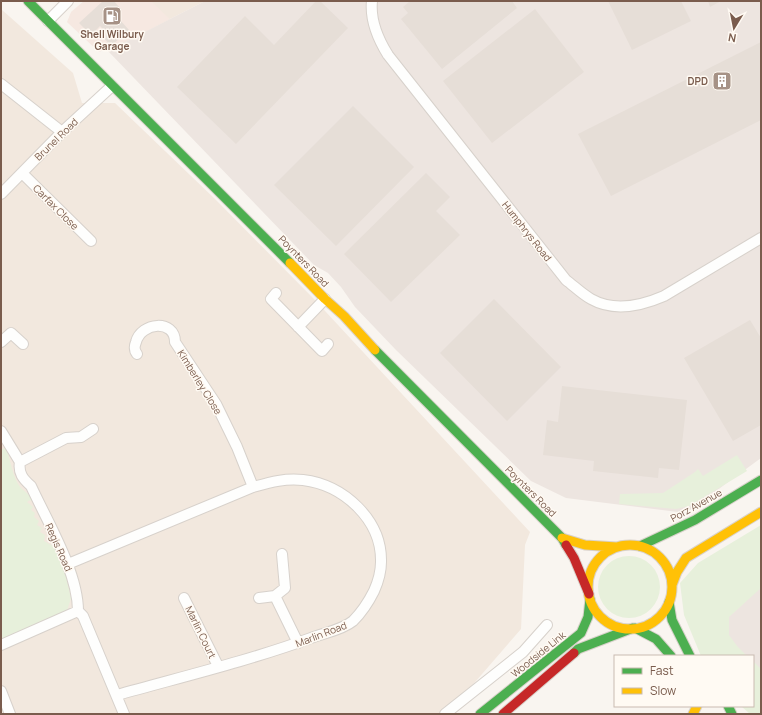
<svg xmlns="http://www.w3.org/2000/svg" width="762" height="715" font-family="Manrope,sans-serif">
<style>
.residential{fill:#f2e8de}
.commercial{fill:#f6e8e1}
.industrial{fill:#ede5e0}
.green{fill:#e7f0db}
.building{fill:#e6ded7}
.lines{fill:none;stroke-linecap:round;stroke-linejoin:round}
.street-casing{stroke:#d7d1cb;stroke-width:12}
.fast-casing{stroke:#d9d2cb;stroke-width:11}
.slow-casing{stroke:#d9d2cb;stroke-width:11}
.jam-casing{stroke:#d9d2cb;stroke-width:11}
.street{stroke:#fefefd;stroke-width:10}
.fast{stroke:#4caf50;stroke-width:9}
.slow{stroke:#ffc107;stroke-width:9}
.jam{stroke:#c62828;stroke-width:9}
.labels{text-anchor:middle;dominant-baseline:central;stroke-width:3;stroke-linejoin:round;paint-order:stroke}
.poi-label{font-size:10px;font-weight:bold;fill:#7a5c4d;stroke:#fffaf3}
.street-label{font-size:10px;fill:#7a5c4d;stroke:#fffaf3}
</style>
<rect width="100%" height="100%" fill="#f9f5f0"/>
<path class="residential" d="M 102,1 L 205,1 L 108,51 Z
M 1,9 L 73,73 L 82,103 L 115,103 L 215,199 L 313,298 L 530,532 L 525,545 L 521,629 L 450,711 L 445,714 L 1,714 Z"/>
<path class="commercial" d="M 84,1 L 151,1 L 170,19 L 135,37 L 99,52 L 67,22 L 71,12 Z"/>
<path class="industrial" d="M 205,1 L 761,1 L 761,458 L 686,513 L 566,498 L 531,481 L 396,350 L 355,307 L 341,287 L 328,273 L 314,265 L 108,51 Z
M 761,569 L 761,684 L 753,678 L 753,656 L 732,656 L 718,619 Z"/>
<path class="green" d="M 5,444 C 10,457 11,471 18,484 C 22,491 31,494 35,503 L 30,500 L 27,502 L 33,507 L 31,510 L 35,513 L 34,517 L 39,521 L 37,525 L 42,528 L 40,532 L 45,535 L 44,541 L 54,547 L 61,559 L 64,568 L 71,598 L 67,611 L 1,641 L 1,449 L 4,449 Z
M 737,455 L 747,471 L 689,506 L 676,509 L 619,504 L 620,494 L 663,493 L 695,472 L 698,469 L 703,476 Z
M 761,525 L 761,588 L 729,617 L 729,635 L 737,646 L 747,656 L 701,656 L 684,615 L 680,583 L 698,563 Z
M598 587a31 31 0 1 1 62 0a31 31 0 1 1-62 0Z
M 753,661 L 761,669 L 761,714 L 750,714 L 741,706 L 753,706 Z"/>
<path class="building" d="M 103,1 L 114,1 L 120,8 L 110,17 L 116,24 L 120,20 L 129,30 L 111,46 L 102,36 L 106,32 L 100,26 L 91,35 L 79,23 Z
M 316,1 L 320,1 L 348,28 L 236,144 L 177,87 L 245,16 L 274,45 Z
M 410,1 L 512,1 L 517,8 L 442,69 L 401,19 L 408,13 L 403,7 Z
M 608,1 L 681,1 L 691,21 L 632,50 Z
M 708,1 L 721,1 L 710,7 Z
M 535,9 L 584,72 L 492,143 L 443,81 Z
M 761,42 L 761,120 L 611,196 L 578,134 Z
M 353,106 L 414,167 L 336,246 L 274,185 Z
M 426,173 L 450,197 L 436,211 L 460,235 L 391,302 L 344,254 Z
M 494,299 L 561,367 L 507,421 L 440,353 Z
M 750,320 L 761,338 L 761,425 L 733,441 L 684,358 Z
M 562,386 L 687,400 L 679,470 L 659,468 L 658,478 L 593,471 L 594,461 L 543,455 L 547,420 L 558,422 Z"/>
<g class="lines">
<defs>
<path id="street" d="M 372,1 C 370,20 378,39 388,55 L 566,280 C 574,286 582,294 591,299 C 614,312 641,306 664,296 L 761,238
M 48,21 L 68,1
M 1,84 L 62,132
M 22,173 L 91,241
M 1,194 L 62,132 L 112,86
M 276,293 L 271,299 L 322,351 L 328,344
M 298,327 L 325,299
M 1,342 L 11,333 L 23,344
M 137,354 C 134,350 134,347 136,342 C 141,322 175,319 175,342 L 216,404 L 237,447 L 253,487
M 1,431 L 20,462 C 18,473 23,479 31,486 C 47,521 78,572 78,611 L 83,616 L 124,714
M 20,462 L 66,438 L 81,437 L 93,429
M 282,554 L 285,588 L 275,596 L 298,643
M 68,564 L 253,487 C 271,482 285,478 303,480 C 344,485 382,520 381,562 C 381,573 378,582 374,591 C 368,603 362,612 353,621 C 342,630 324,633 311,638 C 248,661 181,677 117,695
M 184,598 L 218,666
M 259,598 L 275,596
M 1,645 L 78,611
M 1,691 L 10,714
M 445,714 L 523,652 L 547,625"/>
<path id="fast" d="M 28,1 L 290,263
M 375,350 L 562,538 L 566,545
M 640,546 L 695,520 L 761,480
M 669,602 L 672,620 L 690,656
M 635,628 L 656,639 L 671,656
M 574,653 L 578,649 L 633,628
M 728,706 L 732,714
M 480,714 L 581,633 L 588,617 L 590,599"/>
<path id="slow" d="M 290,263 L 325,299 L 344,316 L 375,350
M 562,538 L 585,545 L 617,547
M588 587a42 42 0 1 1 84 0a42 42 0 1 1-84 0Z
M 672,585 L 677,572 L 686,558 L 761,512
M 693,714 L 697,706"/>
<path id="jam" d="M 566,545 L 574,558 L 589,594
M 503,714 L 574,653"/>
</defs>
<use href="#street" class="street-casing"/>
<use href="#fast" class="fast-casing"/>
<use href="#slow" class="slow-casing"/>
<use href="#jam" class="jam-casing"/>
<use href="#street" class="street"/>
<use href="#fast" class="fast"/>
<use href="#slow" class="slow"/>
<use href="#jam" class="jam"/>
</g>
<defs>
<symbol id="fuel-square" viewBox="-11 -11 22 22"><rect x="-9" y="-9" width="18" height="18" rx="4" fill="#a69286" stroke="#fffaf3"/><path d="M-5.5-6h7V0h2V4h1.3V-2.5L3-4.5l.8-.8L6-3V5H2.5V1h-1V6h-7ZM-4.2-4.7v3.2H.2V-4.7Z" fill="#fff"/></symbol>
<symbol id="building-square" viewBox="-11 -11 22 22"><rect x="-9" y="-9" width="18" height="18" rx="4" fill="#a69286" stroke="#fffaf3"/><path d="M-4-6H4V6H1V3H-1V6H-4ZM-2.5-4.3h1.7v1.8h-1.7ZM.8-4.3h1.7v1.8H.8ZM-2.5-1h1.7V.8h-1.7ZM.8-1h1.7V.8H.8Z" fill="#fff"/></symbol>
</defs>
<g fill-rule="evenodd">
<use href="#fuel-square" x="101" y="5" width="22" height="22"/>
<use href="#building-square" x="711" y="70" width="22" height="22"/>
</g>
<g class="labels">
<g class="poi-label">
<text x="112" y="34">Shell Wilbury<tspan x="112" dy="12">Garage</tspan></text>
<text x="708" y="81" text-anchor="end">DPD</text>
</g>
<g class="street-label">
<text transform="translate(56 139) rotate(-44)">Brunel Road</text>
<text transform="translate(56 207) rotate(45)">Carfax Close</text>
<text transform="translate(527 231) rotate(52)">Humphrys Road</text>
<text transform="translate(304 261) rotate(46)">Poynters Road</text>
<text transform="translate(200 382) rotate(58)">Kimberley Close</text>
<text transform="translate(531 491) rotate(45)">Poynters Road</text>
<text transform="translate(696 505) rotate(-29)">Porz Avenue</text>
<text transform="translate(59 547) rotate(66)">Regis Road</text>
<text transform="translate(201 632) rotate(64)">Marlin Court</text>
<text transform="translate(321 634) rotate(-21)">Marlin Road</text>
<text transform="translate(538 654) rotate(-39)">Woodside Link</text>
</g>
</g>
<rect width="762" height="715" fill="none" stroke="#7a5c4d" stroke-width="4"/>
<rect x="614" y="655" width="140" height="52" fill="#fffaf3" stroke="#cabbb1"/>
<rect x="622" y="668" width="20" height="6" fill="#4caf50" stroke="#cabbb1"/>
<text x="650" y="675" font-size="12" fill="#7a5c4d">Fast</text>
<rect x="622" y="688" width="20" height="6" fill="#ffc107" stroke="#cabbb1"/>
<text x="650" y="695" font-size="12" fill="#7a5c4d">Slow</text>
<g transform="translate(734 28) rotate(190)" stroke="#fffaf3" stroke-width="3" paint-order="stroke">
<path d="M0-3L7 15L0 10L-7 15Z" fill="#7a5c4d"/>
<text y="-6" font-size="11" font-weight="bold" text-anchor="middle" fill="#7a5c4d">N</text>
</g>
</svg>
